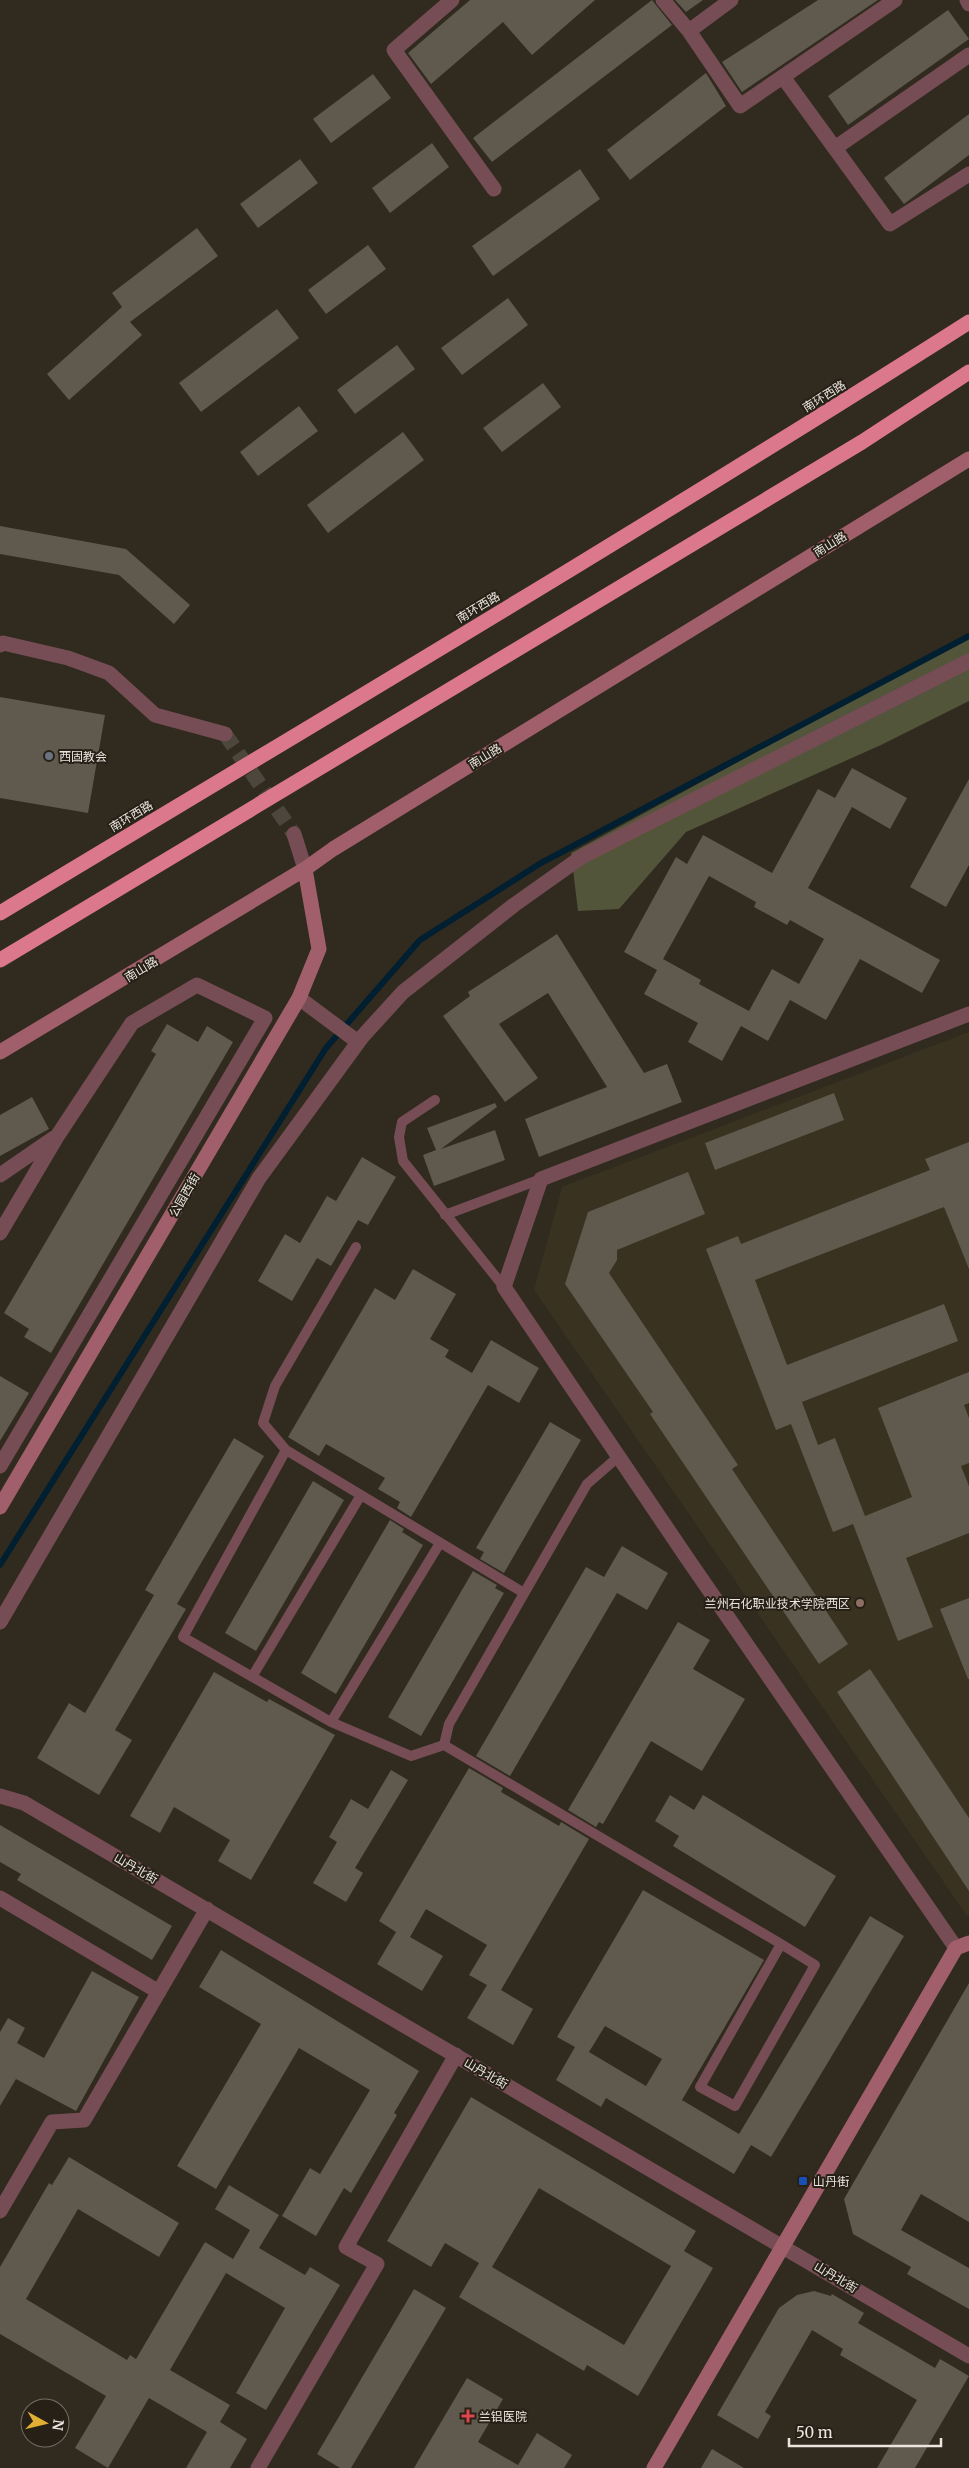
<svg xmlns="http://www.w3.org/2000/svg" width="969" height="2468" font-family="Merriweather,'Noto Sans SC',serif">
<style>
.education{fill:#393220}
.green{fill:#53553b}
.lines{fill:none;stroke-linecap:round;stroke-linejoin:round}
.stream{stroke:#001f31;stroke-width:6}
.building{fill:#60594d;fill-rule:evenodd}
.street-tunnel{stroke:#4c463c;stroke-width:15;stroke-dasharray:15 8;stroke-linecap:butt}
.lane{stroke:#764d54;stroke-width:10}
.street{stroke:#764d54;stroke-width:15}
.secondary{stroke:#a05f6a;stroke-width:15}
.highway{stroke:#dc788b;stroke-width:15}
.worship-dot{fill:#6b7280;stroke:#262016;stroke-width:2}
.education-dot{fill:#8d6e63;stroke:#262016;stroke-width:2}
.transit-dot{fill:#1a4fb4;stroke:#262016;stroke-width:2}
.health-dot{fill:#e0444e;stroke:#262016;stroke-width:2}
.labels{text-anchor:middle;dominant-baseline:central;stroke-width:4;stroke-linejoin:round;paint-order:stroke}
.street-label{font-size:12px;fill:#eae6df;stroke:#262016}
.poi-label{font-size:12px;fill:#eae6df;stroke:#262016;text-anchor:start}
</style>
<rect width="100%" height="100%" fill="#302a1f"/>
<path class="education" d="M 969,1032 L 969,1916 L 967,1916 L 534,1290 L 562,1187 Z"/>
<path class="green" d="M 969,636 L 969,701 L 881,745 L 686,832 L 619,909 L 578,911 L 571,853 Z"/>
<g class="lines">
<path class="stream" d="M 0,1565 L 326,1048 L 420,940 L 541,863 L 969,636"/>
</g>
<path class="building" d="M 470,0 L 595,0 L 532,55 L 503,22 L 431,84 L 408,53 Z
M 652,0 L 672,25 L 492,162 L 473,138 Z
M 675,0 L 703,0 L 686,12 Z
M 818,0 L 878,0 L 742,92 L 722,62 Z
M 948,10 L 969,39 L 848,125 L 828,96 Z
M 706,73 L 726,106 L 630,180 L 607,150 Z
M 373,74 L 391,98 L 331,143 L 313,119 Z
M 969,114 L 969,155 L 904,204 L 884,178 Z
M 432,143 L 449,167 L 390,213 L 372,188 Z
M 300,159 L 318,183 L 258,228 L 240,204 Z
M 580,169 L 600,199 L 493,276 L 472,246 Z
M 197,228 L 218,256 L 130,322 L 142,335 L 69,400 L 47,374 L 122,307 L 112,293 Z
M 368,245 L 386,269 L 326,314 L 308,290 Z
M 508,298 L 528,325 L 462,375 L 441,348 Z
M 277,309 L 299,338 L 201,412 L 179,383 Z
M 397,345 L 415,369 L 355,414 L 337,390 Z
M 543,383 L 561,407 L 502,452 L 483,428 Z
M 299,406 L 318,431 L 258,476 L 240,452 Z
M 403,432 L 424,460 L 328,533 L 307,505 Z
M 0,526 L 126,549 L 190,605 L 174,624 L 119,575 L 0,554 Z
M 0,697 L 105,715 L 88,813 L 0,798 Z
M 852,768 L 907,798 L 890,829 L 852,807 L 808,888 L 940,960 L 922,993 L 860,959 L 826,1020 L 790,1000 L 768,1041 L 741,1026 L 722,1061 L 688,1042 L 698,1023 L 644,994 L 663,959 L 701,980 L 699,984 L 749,1011 L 772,969 L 799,984 L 824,939 L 790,920 L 787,925 L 754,907 L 756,902 L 709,876 L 657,970 L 624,952 L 676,857 L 687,864 L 703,835 L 772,873 L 818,789 L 835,798 Z
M 969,779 L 969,865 L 946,907 L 910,887 Z
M 557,934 L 644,1073 L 667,1064 L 682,1102 L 539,1157 L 525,1119 L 607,1087 L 548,993 L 499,1024 L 538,1078 L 505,1102 L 443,1016 L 470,996 L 468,992 Z
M 167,1024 L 198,1042 L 207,1026 L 233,1042 L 51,1353 L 24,1337 L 29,1329 L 4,1313 L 156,1054 L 151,1051 Z
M 834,1093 L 844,1120 L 715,1170 L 705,1143 Z
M 32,1097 L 49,1129 L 0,1156 L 0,1115 Z
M 495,1103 L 497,1107 L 441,1149 L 495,1130 L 505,1160 L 434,1186 L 423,1155 L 436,1150 L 427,1128 Z
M 969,1142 L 969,1269 L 944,1207 L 755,1280 L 787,1365 L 944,1304 L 958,1341 L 802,1402 L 818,1445 L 835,1438 L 865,1516 L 912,1497 L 878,1408 L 969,1372 L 969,1403 L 964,1405 L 969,1418 L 969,1463 L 961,1466 L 969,1486 L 969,1533 L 906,1558 L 933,1627 L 898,1641 L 853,1524 L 833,1532 L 791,1424 L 776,1430 L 706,1249 L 738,1236 L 741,1244 L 930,1170 L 925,1159 Z
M 362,1157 L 396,1177 L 368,1225 L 358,1220 L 331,1266 L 317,1258 L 292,1301 L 258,1281 L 285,1234 L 300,1243 L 327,1196 L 336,1201 Z
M 688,1172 L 705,1214 L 617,1250 L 617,1260 L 609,1273 L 738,1465 L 732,1469 L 848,1644 L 819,1664 L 650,1414 L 653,1412 L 565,1284 L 588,1212 Z
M 413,1269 L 456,1294 L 430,1339 L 449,1350 L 445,1357 L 472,1373 L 491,1340 L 539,1368 L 519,1403 L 488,1385 L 411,1517 L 397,1508 L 400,1502 L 378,1489 L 385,1478 L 326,1444 L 319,1456 L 288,1437 L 375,1288 L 395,1300 Z
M 0,1376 L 29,1393 L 0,1441 Z
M 550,1422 L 581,1440 L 504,1573 L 480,1559 L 484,1552 L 476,1548 Z
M 234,1438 L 264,1456 L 177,1604 L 186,1609 L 115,1730 L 132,1740 L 99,1795 L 37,1758 L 69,1703 L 85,1713 L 154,1595 L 145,1590 Z
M 313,1481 L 344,1500 L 256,1651 L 225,1633 Z
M 390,1520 L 404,1529 L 402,1532 L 423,1545 L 336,1694 L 301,1673 Z
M 622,1546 L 668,1573 L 647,1610 L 617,1593 L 510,1776 L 476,1756 L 586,1567 L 604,1577 Z
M 473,1571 L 497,1585 L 495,1588 L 504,1593 L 421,1736 L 388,1717 Z
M 969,1598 L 969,1679 L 968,1679 L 940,1609 Z
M 678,1622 L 710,1640 L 693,1669 L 745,1699 L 702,1771 L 651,1741 L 603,1824 L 599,1822 L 596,1827 L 568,1810 Z
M 870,1669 L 969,1818 L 969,1891 L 837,1692 Z
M 214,1672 L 267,1702 L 269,1699 L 335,1735 L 251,1880 L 218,1861 L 230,1840 L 174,1807 L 160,1833 L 130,1816 Z
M 469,1768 L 503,1788 L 501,1792 L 559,1826 L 561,1822 L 589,1839 L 501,1990 L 533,2009 L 513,2045 L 467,2018 L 487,1985 L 469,1975 L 487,1945 L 426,1909 L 410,1937 L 443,1956 L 422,1991 L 377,1964 L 396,1932 L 379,1921 Z
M 391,1770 L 408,1780 L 355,1868 L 363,1873 L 346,1902 L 313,1883 L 337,1842 L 329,1837 L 351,1799 L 368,1809 Z
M 670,1795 L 694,1810 L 703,1795 L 836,1876 L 805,1927 L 673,1846 L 679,1836 L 655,1821 Z
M 0,1825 L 172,1926 L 152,1960 L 17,1880 L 21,1874 L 0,1862 Z
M 643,1890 L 764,1960 L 682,2100 L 739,2134 L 870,1916 L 904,1936 L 771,2157 L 751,2145 L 734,2174 L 606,2098 L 601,2107 L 556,2080 L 575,2047 L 557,2037 ZM 605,2026 L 662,2059 L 646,2086 L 589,2052 Z
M 221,1950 L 419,2071 L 394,2113 L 397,2115 L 351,2193 L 344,2188 L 316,2236 L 282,2216 L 310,2168 L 320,2174 L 370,2090 L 299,2048 L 216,2189 L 177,2166 L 261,2024 L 199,1987 Z
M 92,1971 L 139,1997 L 76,2111 L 16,2079 L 0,2106 L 0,2032 L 8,2018 L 25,2028 L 17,2043 L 44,2058 Z
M 969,1983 L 969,2222 L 921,2194 L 901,2230 L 969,2268 L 969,2309 L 907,2274 L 911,2267 L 853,2234 L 844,2199 Z
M 471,2097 L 696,2231 L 684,2251 L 713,2268 L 638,2396 L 587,2365 L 584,2371 L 459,2297 L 479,2263 L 445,2243 L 431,2267 L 387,2241 ZM 539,2188 L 671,2266 L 624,2345 L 492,2267 Z
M 69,2157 L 179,2223 L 159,2257 L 78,2209 L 26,2299 L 127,2360 L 130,2355 L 136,2359 L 205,2242 L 233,2259 L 250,2230 L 215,2209 L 229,2185 L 279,2215 L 259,2248 L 305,2275 L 310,2267 L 340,2285 L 266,2410 L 236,2393 L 285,2308 L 226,2273 L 170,2370 L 230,2405 L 220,2422 L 247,2439 L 230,2468 L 186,2468 L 207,2432 L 149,2398 L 108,2468 L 75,2448 L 106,2396 L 0,2334 L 0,2267 L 49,2183 L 52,2185 Z
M 414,2289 L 446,2308 L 351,2468 L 340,2468 L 317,2454 Z
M 814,2291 L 831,2296 L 832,2294 L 864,2313 L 858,2323 L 935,2368 L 940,2359 L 969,2376 L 915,2468 L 877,2468 L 917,2400 L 840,2355 L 843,2349 L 812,2330 L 765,2412 L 771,2416 L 758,2439 L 717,2415 L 779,2308 L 797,2295 Z
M 467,2378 L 503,2399 L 478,2442 L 518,2465 L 537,2433 L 572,2455 L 564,2468 L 414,2468 Z
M 712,2449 L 744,2468 L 701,2468 Z"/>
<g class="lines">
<path class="street-tunnel" d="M 225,734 L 294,834"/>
<path class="lane" d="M 435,1100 L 402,1122 L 399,1137 L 403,1161 L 504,1287
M 445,1215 L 541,1179
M 356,1247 L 275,1386 L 263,1423 L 286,1450 L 524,1593
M 286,1450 L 183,1637 L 331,1722 L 411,1756 L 444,1745 L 781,1944 L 815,1965 L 735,2106 L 700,2087 L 781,1944
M 252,1677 L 361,1495
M 331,1722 L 440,1543
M 444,1745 L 449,1724 L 587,1484 L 618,1457"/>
<path class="street" d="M 452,0 L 394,50 L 494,189
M 663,0 L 689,31 L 740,106 L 895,0
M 967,0 L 969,4
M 689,31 L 731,0
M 783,77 L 890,224 L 969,174
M 835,148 L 969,55
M 0,645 L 3,643 L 68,658 L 109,673 L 155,715 L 225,734
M 294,834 L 305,869
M 299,998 L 358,1042
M 0,1175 L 54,1138
M 0,1233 L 58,1135 L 132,1023 L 197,985 L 265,1018 L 0,1466
M 0,1622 L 259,1178 L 362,1037 L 403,992 L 514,905 L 583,856 L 969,661
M 0,1796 L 24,1803 L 969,2356
M 0,1898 L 159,1992
M 956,1948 L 687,1558 L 504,1287 L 541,1179 L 969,1014
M 0,2211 L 52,2122 L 84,2120 L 207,1909
M 258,2468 L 377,2264 L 346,2247 L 456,2055"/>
<path class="secondary" d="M 0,1052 L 305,869 L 333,849 L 969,459
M 0,1507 L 299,998 L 319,949 L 305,869
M 654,2468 L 956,1948 L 969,1943"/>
<path class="highway" d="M 0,913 C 324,718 650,525 969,322
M 0,960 L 862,442 L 969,372"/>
</g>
<circle class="worship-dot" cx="49" cy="756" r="5"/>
<circle class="education-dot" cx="860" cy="1603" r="5"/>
<rect class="transit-dot" x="798" y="2176" width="10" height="10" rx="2.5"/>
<path class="health-dot" d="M465.5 2408.5h5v5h5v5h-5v5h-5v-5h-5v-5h5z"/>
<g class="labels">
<g class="street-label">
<text transform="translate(824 396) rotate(-32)">南环西路</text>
<text transform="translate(830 544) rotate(-32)">南山路</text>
<text transform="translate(478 607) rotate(-31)">南环西路</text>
<text transform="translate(485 756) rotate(-32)">南山路</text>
<text transform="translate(131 816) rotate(-31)">南环西路</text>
<text transform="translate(141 969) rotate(-31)">南山路</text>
<text transform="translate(184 1195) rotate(-60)">公园西街</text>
<text transform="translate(136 1868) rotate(30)">山丹北街</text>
<text transform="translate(486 2073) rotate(30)">山丹北街</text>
<text transform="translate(836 2277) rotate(31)">山丹北街</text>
</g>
<g class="poi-label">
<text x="59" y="756">西固教会</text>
<text x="850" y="1603" text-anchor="end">兰州石化职业技术学院·西区</text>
<text x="813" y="2181">山丹街</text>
<text x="479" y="2416">兰铝医院</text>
</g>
</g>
<g transform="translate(45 2423) rotate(98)"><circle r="24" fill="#262016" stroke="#746f66"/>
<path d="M0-4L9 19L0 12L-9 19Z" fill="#e2af34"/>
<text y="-8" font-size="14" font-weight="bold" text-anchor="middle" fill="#eae6df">N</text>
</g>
<path d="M789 2438v8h152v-8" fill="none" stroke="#eae6df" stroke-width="2.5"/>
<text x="796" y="2438" font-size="15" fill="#eae6df" stroke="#262016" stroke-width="4" paint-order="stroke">50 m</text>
</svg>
